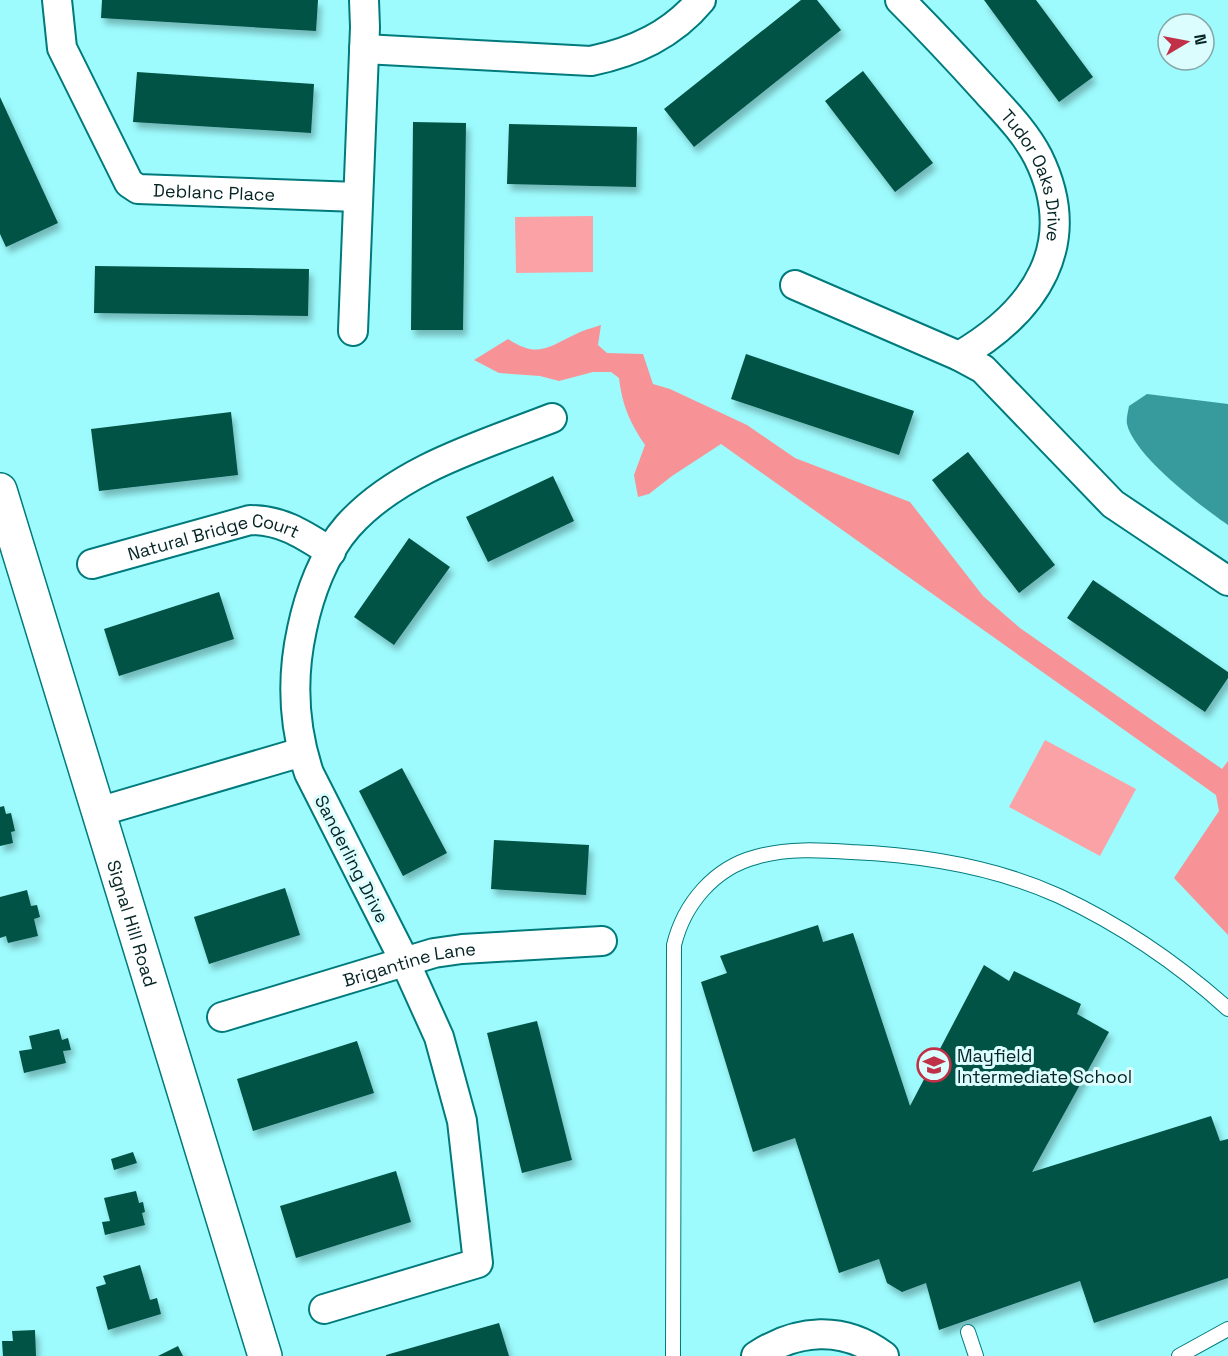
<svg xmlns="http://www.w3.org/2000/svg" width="1228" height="1356" font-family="'Space Grotesk',sans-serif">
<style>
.green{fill:#fba2a6}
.forest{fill:#f79397}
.water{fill:#379b9d}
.building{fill:#025245;filter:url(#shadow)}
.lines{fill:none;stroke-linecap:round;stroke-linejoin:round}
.lane-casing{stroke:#007a7c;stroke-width:16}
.street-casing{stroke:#007a7c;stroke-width:32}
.secondary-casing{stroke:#007a7c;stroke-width:36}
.lane{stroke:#fff;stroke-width:14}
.street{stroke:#fff;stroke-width:28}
.secondary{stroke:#fff;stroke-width:33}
.labels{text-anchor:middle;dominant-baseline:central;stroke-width:6;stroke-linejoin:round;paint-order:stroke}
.street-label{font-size:18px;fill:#052424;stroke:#dbfdfe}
.poi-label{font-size:18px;fill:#052424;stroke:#dbfdfe;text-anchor:start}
</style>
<defs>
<filter id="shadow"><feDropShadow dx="3.5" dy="6" stdDeviation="3" flood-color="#0004"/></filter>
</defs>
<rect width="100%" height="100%" fill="#9dfbfd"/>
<path class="green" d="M 593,216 L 593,272 L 516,273 L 515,217 Z
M 1045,740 L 1136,789 L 1100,856 L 1009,807 Z"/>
<path class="forest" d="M 601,325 L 598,345 L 607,353 L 643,354 L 653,384 L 670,389 L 747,425 L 795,458 L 910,502 L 983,596 L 1020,628 L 1222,769 L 1228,761 L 1228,935 L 1174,878 L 1219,811 L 1216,795 L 721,444 L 672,476 L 649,494 L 638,497 L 634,475 L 645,445 C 630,423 622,405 619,378 L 611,372 L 593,372 L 559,381 L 540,376 L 499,373 L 474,360 L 508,339 C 537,358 547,348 574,335 C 583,330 592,328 601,325 Z"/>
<path class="water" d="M 1147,394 L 1228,404 L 1228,525 C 1202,507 1134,456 1127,424 C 1126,419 1128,412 1129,406 Z"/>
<path class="building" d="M 102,0 L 318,0 L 316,31 L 101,18 Z
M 801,0 L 817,0 L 841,30 L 694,147 L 664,109 Z
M 984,0 L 1036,0 L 1093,77 L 1059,102 Z
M 863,71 L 933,163 L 895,192 L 825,101 Z
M 137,72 L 314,84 L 311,133 L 133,122 Z
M 0,97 L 58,223 L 6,247 L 0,234 Z
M 413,122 L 466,123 L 463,330 L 411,330 Z
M 509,124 L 637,127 L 636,187 L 507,184 Z
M 95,266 L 309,269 L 308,316 L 94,313 Z
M 746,354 L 914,411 L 899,455 L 731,399 Z
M 231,412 L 238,475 L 99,491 L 91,429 Z
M 968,452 L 1055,565 L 1019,593 L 932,480 Z
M 553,476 L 574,521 L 488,562 L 466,517 Z
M 409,538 L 450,567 L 394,645 L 354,617 Z
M 1093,580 L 1228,672 L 1228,678 L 1205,712 L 1067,618 Z
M 219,592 L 234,639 L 119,676 L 104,629 Z
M 402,768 L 447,853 L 403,876 L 359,791 Z
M 4,806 L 6,814 L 11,813 L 15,831 L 11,832 L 13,843 L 0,846 L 0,807 Z
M 494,840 L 589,845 L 586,895 L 491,889 Z
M 285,888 L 300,935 L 209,964 L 194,917 Z
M 27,890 L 31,906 L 37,905 L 40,917 L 34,919 L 38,936 L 8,943 L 6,936 L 0,938 L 0,897 Z
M 818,925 L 823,942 L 853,933 L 910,1106 L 984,965 L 1009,981 L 1014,971 L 1081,1004 L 1077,1014 L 1109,1032 L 1032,1172 L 1211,1116 L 1220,1141 L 1228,1139 L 1228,1278 L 1094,1323 L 1080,1281 L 939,1330 L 926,1283 L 902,1292 L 887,1283 L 879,1259 L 839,1273 L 795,1138 L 753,1152 L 701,982 L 727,973 L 720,956 Z
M 537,1021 L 572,1160 L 522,1173 L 487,1033 Z
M 59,1029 L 62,1040 L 68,1038 L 71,1050 L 63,1051 L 66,1063 L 24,1073 L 19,1051 L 32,1049 L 29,1036 Z
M 357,1041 L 374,1093 L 253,1131 L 237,1079 Z
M 133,1152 L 137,1163 L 114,1170 L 111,1159 Z
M 396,1171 L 411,1222 L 296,1258 L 280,1206 Z
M 136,1191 L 139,1203 L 143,1202 L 145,1212 L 142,1213 L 145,1225 L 105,1235 L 102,1222 L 110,1221 L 104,1198 Z
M 140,1265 L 150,1300 L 157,1298 L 161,1314 L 108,1330 L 96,1287 L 106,1284 L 103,1276 Z
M 499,1323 L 509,1356 L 386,1356 L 386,1355 Z
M 35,1330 L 36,1356 L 3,1356 L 2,1341 L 13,1341 L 12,1331 Z
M 178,1346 L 183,1356 L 158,1356 Z"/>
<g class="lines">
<defs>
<path id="lane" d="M 968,1332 L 976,1356
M 673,1356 L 674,945 C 684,904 714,868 756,857 C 786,848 821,850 851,852 C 922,855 993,866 1059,896 C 1121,925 1177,963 1228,1009
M 1179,1356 L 1228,1329"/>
<g id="street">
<path id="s1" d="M 57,0 L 62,48 L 129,183 L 138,189 L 358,197"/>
<path id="s2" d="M 900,0 C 930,30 959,61 987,92 C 1006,113 1025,132 1038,157 C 1081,244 1036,311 959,356"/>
<path d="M 364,49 L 591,61 C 634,52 672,35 701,0"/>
<path d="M 795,285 L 959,356 L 983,369 L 1113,504 L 1228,581"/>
<path d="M 353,331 L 365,27 L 364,0"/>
<path id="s3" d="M 92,564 L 250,520 C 283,520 304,535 331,552"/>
<path d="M 98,812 L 302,752"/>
<path id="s4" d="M 222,1017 L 434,953 L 462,949 L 602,941"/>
<path d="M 324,1309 L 478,1263 L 462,1121 L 439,1037 L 406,964 L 309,773 C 293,725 291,679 302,629 C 309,595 324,553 348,526 C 399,469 483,445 552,418"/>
<path d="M 756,1356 C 797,1329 843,1325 884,1356"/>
</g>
<g id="secondary">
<path id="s5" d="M 0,490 L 265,1356"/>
</g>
</defs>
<use href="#lane" class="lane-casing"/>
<use href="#street" class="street-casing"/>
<use href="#secondary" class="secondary-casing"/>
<use href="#lane" class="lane"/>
<use href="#street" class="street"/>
<use href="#secondary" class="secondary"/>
</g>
<defs>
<symbol id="school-ring" viewBox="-11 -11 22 22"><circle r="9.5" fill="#dbfdfe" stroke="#c03046" stroke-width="1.5"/><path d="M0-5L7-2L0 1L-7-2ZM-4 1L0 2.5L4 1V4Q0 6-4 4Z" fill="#c03046"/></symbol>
</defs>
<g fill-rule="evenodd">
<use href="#school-ring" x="915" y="1046" width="38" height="38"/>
</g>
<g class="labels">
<g class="street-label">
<text stroke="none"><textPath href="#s2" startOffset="225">Tudor Oaks Drive</textPath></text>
<text stroke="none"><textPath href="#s1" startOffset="286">Deblanc Place</textPath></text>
<text stroke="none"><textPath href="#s3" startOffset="126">Natural Bridge Court</textPath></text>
<text transform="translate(352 859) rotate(63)">Sanderling Drive</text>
<text stroke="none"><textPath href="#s5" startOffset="453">Signal Hill Road</textPath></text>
<text stroke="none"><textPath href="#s4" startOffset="195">Brigantine Lane</textPath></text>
</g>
<g class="poi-label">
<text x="957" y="1055">Mayfield<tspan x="957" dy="21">Intermediate School</tspan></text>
</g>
</g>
<g transform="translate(1186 42) rotate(80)"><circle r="28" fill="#dbfdfe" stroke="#85a6a7" stroke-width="1.5"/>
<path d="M0-4.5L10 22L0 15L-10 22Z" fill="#c03046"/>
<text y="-9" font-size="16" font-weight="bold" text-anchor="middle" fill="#052424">N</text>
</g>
</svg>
